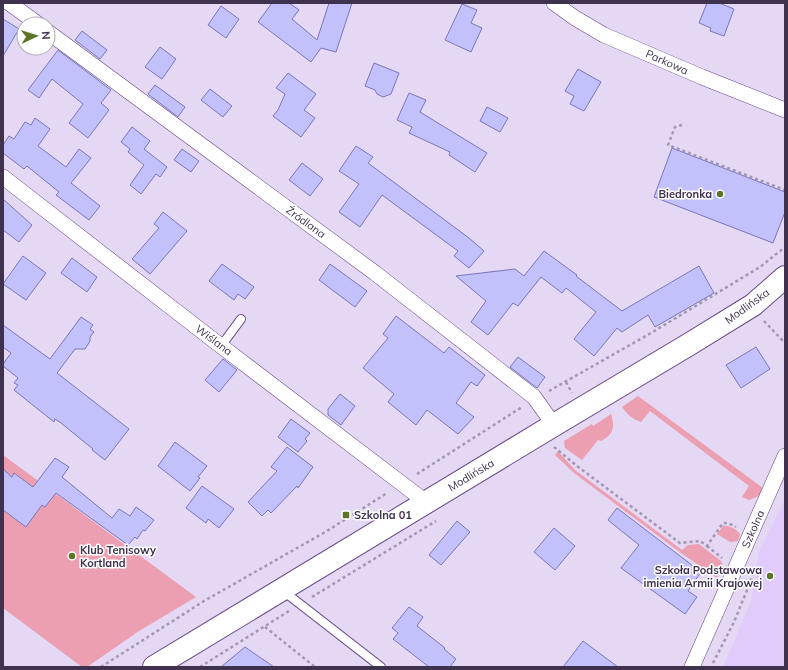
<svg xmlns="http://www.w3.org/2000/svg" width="788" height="670" font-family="Mulish,sans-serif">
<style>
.built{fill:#e0cbfa}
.green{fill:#ec9fb0}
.building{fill:#c2c1fc;stroke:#7a77ba}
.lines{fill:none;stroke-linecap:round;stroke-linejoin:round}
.lane-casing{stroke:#644684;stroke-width:10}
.street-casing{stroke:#644684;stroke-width:16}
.secondary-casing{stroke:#644684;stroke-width:24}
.path{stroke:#a296b2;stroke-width:2.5;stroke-dasharray:3 3;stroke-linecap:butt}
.lane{stroke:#fff;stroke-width:8}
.street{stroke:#fff;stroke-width:15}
.secondary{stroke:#fff;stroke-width:22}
.poi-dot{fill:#5d7528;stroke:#fff;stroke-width:1.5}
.labels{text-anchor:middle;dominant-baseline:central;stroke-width:3;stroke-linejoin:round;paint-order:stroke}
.street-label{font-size:11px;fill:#3f324e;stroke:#fff}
.poi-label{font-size:11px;font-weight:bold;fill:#3f324e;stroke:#fff;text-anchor:end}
</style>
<rect width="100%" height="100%" fill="#e4d8f4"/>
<path class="built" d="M 785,499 L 785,667 L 723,667 L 751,601 L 759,551 Z"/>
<path class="green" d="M 638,396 L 763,488 L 759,496 L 749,500 L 742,497 L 749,486 L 650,411 L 641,422 C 632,419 627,414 622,407 Z
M 611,414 C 615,427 614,434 601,441 L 598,440 L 582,460 L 565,448 L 564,441 L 592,424 L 593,426 Z
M 558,451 L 575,470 L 682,550 L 688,545 L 699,544 L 721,561 L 723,565 L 717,578 L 681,553 L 574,473 L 555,455 Z
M 3,455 L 196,597 L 139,631 L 87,667 L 82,667 L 3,608 Z
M 723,526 C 730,525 736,529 740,534 L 738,541 L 730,542 L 717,534 Z"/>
<path class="building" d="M 272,3 L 289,3 L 299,10 L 292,19 L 317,40 L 329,3 L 352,3 L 336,52 L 321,48 L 311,62 L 258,22 Z
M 707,3 L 719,3 L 734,9 L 724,36 L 710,31 L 711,28 L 699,23 Z
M 462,4 L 477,10 L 471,23 L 482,28 L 471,52 L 445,40 Z
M 221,6 L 239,19 L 226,38 L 208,25 Z
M 3,19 L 19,29 L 3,56 Z
M 82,31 L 107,50 L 100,59 L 75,40 Z
M 160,47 L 176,59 L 162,79 L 145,67 Z
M 58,50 L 111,90 L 101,103 L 109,110 L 88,138 L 69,123 L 83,104 L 52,79 L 39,98 L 28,90 Z
M 374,63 L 399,73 L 391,94 L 383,97 L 377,94 L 375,90 L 365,86 Z
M 578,69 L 601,82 L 584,111 L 570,104 L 574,96 L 565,91 Z
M 288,73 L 316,94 L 304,110 L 315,118 L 301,137 L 273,116 L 278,110 L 285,94 L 276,88 Z
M 155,85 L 185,107 L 178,117 L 148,94 Z
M 210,89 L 232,106 L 223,117 L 201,100 Z
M 409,93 L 426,100 L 420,112 L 487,153 L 475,172 L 449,155 L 450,152 L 409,133 L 412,127 L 397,120 Z
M 487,107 L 508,118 L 500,132 L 480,121 Z
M 35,118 L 50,129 L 38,146 L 66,167 L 79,149 L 91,158 L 71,183 L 100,206 L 89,220 L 56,195 L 59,192 L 27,166 L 24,169 L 3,153 L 3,145 L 9,136 L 14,139 L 25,122 L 31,125 Z
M 132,127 L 150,141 L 144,149 L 167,167 L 160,177 L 156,174 L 141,194 L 130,185 L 144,165 L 128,152 L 130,149 L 121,142 Z
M 356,146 L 373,157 L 368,163 L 469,238 L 484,251 L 469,268 L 454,256 L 458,251 L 382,195 L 360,227 L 339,212 L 359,184 L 339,171 Z
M 672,148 L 785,192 L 785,212 L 773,243 L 654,197 Z
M 182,149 L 199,161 L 191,172 L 174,160 Z
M 302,163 L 323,179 L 310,196 L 289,180 Z
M 3,199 L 32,225 L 19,242 L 3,230 Z
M 163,212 L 187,231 L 150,274 L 132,259 L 159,228 L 154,224 Z
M 544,251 L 577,275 L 576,276 L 622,311 L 699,266 L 714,293 L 655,327 L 648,315 L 622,332 L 617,328 L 594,356 L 574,339 L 596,312 L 566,288 L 562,293 L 541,277 L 518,306 L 513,303 L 488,335 L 471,322 L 486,301 L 456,276 L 515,269 L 524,276 Z
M 23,256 L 46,273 L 26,300 L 3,284 Z
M 72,258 L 97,277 L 87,292 L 61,273 Z
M 222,264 L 254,287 L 245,299 L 238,294 L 234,300 L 209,281 Z
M 330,264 L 367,291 L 355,307 L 319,280 Z
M 396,316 L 444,353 L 449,347 L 485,375 L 477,386 L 471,382 L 456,403 L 474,417 L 458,434 L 427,410 L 416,425 L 388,402 L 394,394 L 363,368 L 388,338 L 383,334 Z
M 81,317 L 93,325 L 90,329 L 94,332 L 90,337 L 90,341 L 85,349 L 75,349 L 57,373 L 129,429 L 105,460 L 92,450 L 93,449 L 61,423 L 55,419 L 54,422 L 14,390 L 18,385 L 14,383 L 18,378 L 3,366 L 3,364 L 11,353 L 3,347 L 3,325 L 50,359 Z
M 756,347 L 770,369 L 741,388 L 726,365 Z
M 518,357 L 545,377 L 537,388 L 510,367 Z
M 223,359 L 237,370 L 219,392 L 205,380 Z
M 340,394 L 355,406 L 341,425 L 328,415 L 328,409 Z
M 291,419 L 310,433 L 305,439 L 307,441 L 298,452 L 278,437 Z
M 175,442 L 207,466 L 198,477 L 200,478 L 190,491 L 158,466 Z
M 287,447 L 313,467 L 298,488 L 297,486 L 271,513 L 268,510 L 262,516 L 248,502 L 277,471 L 271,467 Z
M 55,458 L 69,467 L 62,477 L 112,518 L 119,509 L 130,516 L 136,507 L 154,520 L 145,531 L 143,530 L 137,539 L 135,537 L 128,545 L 56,493 L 45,507 L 42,505 L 26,527 L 3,510 L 3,469 L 12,477 L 14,473 L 33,487 Z
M 202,486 L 234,509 L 219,528 L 208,519 L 206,523 L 186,508 Z
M 617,508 L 701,572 L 688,591 L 697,597 L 685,614 L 621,568 L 639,545 L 608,520 Z
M 457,521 L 470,532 L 441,565 L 429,555 Z
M 554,528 L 575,546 L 555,570 L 534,552 Z
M 409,607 L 423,617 L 417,626 L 445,648 L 444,649 L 456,659 L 450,667 L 429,667 L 393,639 L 398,633 L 392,628 Z
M 583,641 L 618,667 L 563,667 Z
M 245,647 L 274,667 L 221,667 Z"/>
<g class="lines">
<defs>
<path id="lane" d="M 221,346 L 241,319
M 282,590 L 381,667"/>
<path id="street" d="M 9,3 L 38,24
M 554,3 L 575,18 L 604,35 L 702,77 L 785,110
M 48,32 L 375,273 L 534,397 L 554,425
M 3,177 L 221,346 L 426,502
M 692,667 L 785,456"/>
<path id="secondary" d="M 154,667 L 554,425 L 688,345 L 753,305 L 785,277"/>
</defs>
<use href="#lane" class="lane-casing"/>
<use href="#street" class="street-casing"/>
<use href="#secondary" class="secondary-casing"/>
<path class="path" d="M 682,125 L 675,127 L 668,145 L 785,190
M 764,321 L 785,343
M 566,382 L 572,393
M 549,391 L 651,333 L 760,267 L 785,247
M 554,447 L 577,466 L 680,543 L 700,541 L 707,546 L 723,523 L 728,523 L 736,527
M 417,474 L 522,407
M 707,546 L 722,558
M 312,597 L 436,521
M 265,627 L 315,667
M 713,663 L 734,622 L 752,578 L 753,571
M 101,667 L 204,601 L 327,531 L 387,493
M 200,667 L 289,611"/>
<use href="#lane" class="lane"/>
<use href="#street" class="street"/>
<use href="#secondary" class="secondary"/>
</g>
<g class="poi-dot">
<circle cx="720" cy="194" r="4"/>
<rect x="342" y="511" width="8" height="8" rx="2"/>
<circle cx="72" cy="556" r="4"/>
<circle cx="770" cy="576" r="4"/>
</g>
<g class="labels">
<g class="street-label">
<text transform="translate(667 62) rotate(24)">Parkowa</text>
<text transform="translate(306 222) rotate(36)">Źródlana</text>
<text transform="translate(747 306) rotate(-36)">Modlińska</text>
<text transform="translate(214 340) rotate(37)">Wiślana</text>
<text transform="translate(471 475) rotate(-31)">Modlińska</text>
<text transform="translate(753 529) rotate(-66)">Szkolna</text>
</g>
<g class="poi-label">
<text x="712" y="194">Biedronka</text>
<text x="354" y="515" text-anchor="start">Szkolna 01</text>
<text x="80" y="550" text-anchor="start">Klub Tenisowy<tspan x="80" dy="13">Kortland</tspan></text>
<text x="762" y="570">Szkoła Podstawowa<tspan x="762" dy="13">imienia Armii Krajowej</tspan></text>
</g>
</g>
<rect width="788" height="670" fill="none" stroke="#3f324e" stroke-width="8"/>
<g transform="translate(36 36) rotate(86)"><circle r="19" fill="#ffffff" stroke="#b2adb8"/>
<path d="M0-3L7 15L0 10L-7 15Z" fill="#5d7528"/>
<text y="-6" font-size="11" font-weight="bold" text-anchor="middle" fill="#3f324e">N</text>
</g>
</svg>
